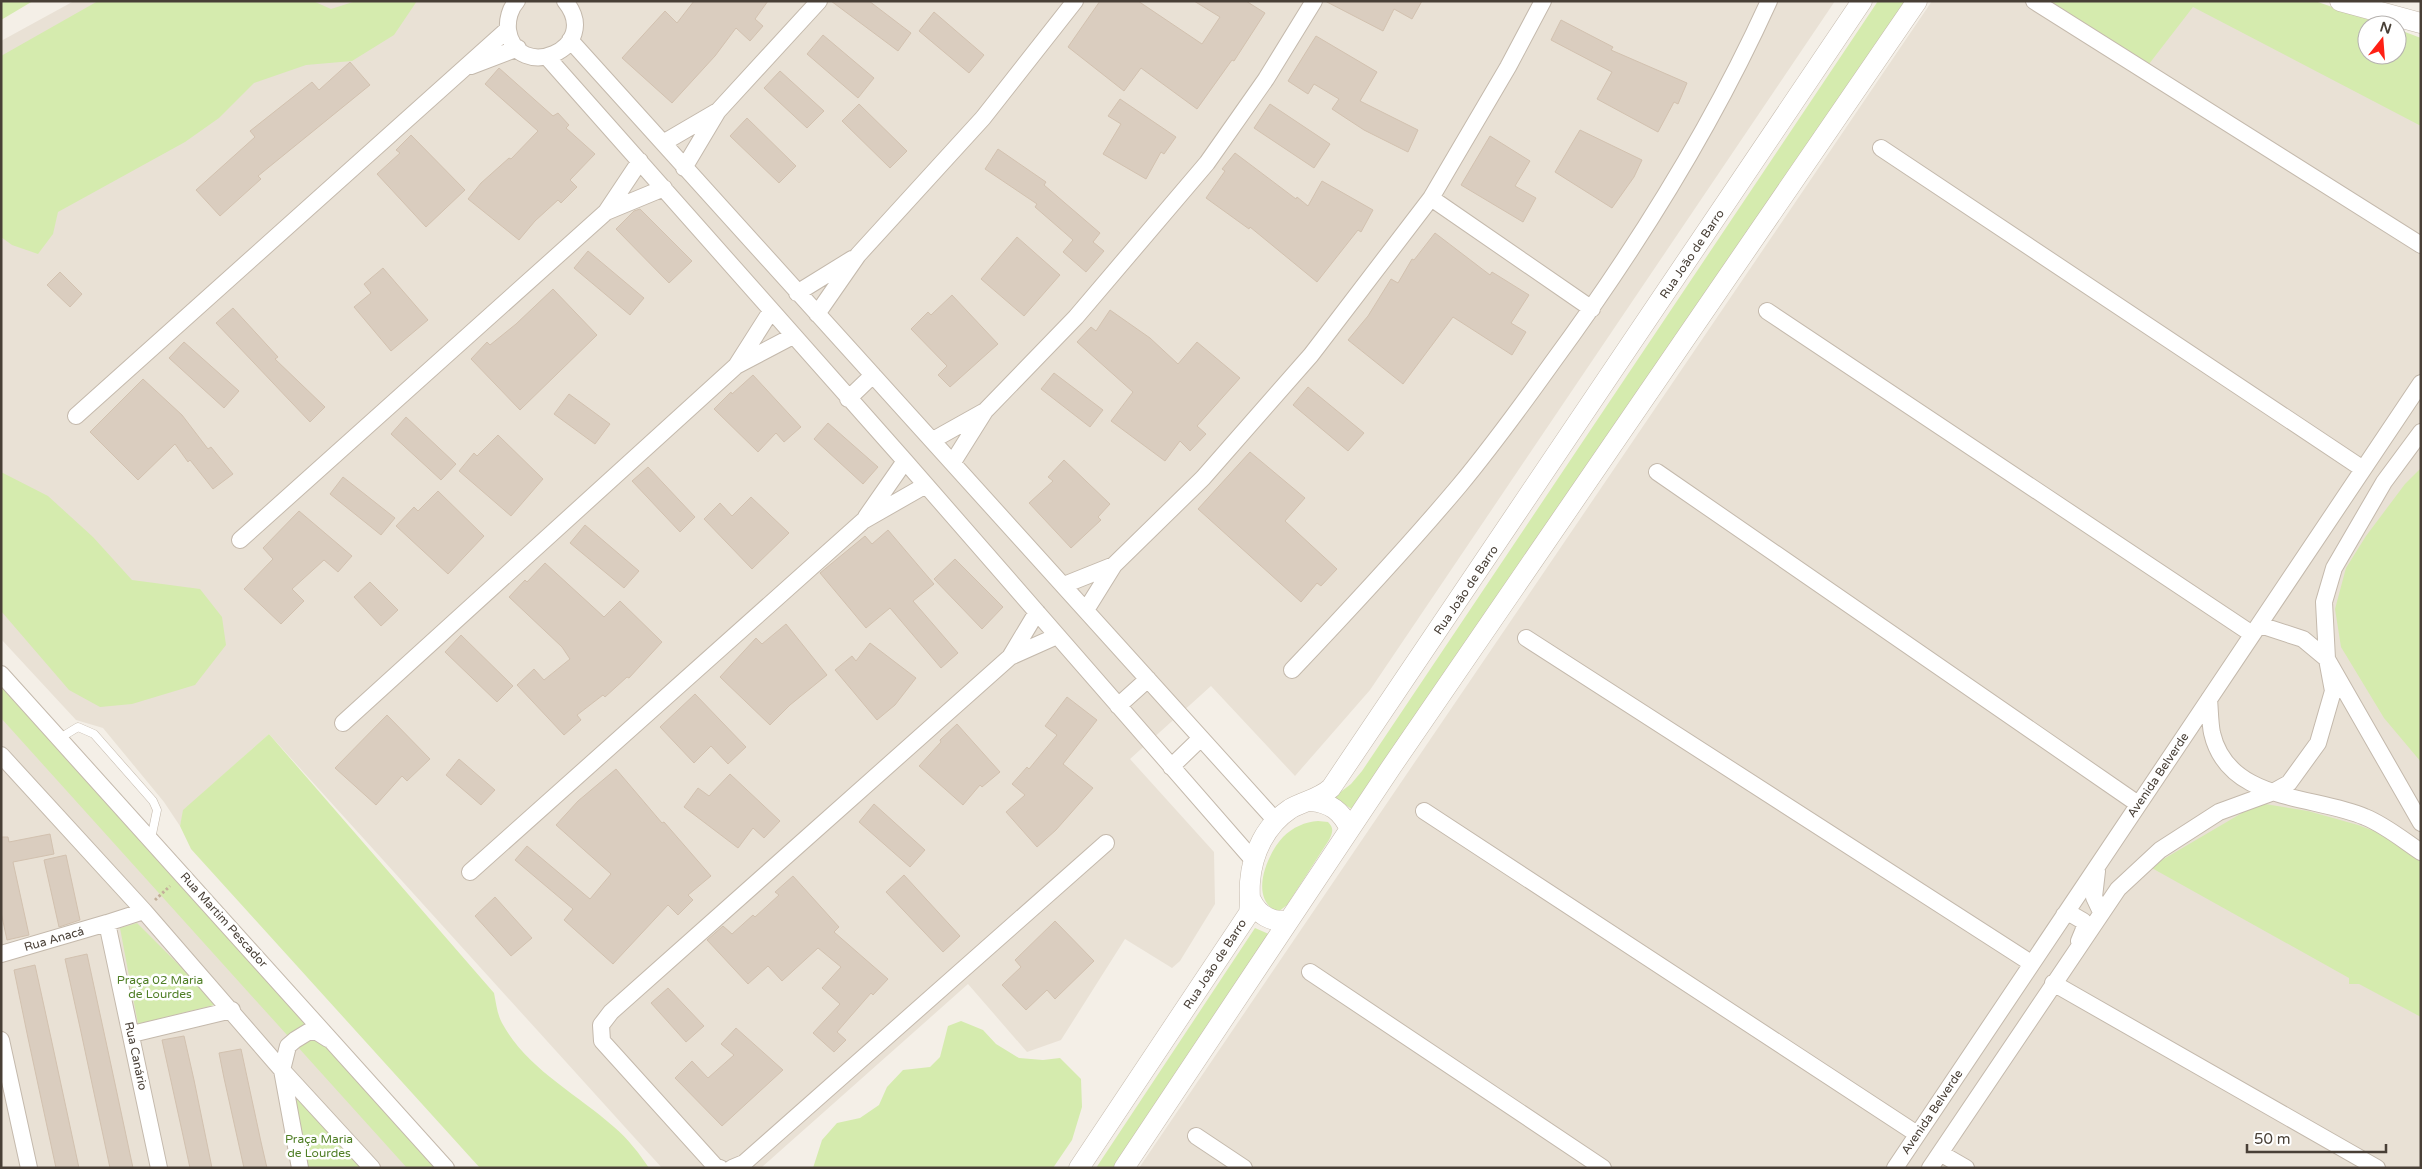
<svg xmlns="http://www.w3.org/2000/svg" width="2422" height="1169" font-family="'Varela Round',sans-serif">
<style>
.residential{fill:#e9e1d5}
.green{fill:#d5ebae}
.building{fill:#dacdbf;stroke:#d2c1af}
.lines{fill:none;stroke-linecap:round;stroke-linejoin:round}
.service-casing{stroke:#c4b9ac;stroke-width:9}
.minor-casing{stroke:#c4b9ac;stroke-width:18}
.tertiary-casing{stroke:#c4b9ac;stroke-width:21}
.path{stroke:#c3b09a;stroke-width:3;stroke-dasharray:2.5 2.5;stroke-linecap:butt}
.service{stroke:#fff;stroke-width:8}
.minor{stroke:#fff;stroke-width:16}
.tertiary{stroke:#fff;stroke-width:20}
.labels{text-anchor:middle;dominant-baseline:central;stroke-width:5;stroke-linejoin:round;paint-order:stroke}
.street-label{font-size:12px;fill:#483f36;stroke:#fff}
.park-label{font-size:12px;fill:#4f7e25;stroke:#fff}
</style>
<rect width="100%" height="100%" fill="#f4efe7"/>
<path class="residential" d="M 74,1 L 1835,1 L 1370,690 L 1295,776 L 1211,686 L 1130,759 L 1214,852 L 1215,904 L 1180,961 L 1172,968 L 1125,939 L 1061,1040 L 1027,1052 L 968,984 L 761,1168 L 662,1168 L 269,734 L 184,810 L 180,826 L 164,802 L 103,728 L 76,720 L 1,639 L 1,41 Z
M 1932,1 L 2254,1 L 2367,55 L 2397,55 L 2421,50 L 2421,1168 L 1139,1168 Z
M 1,694 L 421,1168 L 1,1168 Z"/>
<path class="green" d="M 1,1 L 33,1 L 1,20 Z
M 98,1 L 313,1 L 331,9 L 356,1 L 417,1 L 394,35 L 352,61 L 306,65 L 254,83 L 219,118 L 185,142 L 58,212 L 53,234 L 38,254 L 12,245 L 1,237 L 1,56 Z
M 1878,1 L 1905,1 L 1353,810 L 1334,797 L 1351,784 L 1362,771 Z
M 2050,1 L 2315,1 L 2384,25 L 2367,25 L 2367,55 L 2397,55 L 2397,29 L 2421,38 L 2421,126 L 2193,7 L 2149,64 Z
M 2421,468 L 2421,762 L 2384,718 L 2341,647 L 2335,609 L 2346,568 L 2366,536 L 2405,484 Z
M 1,472 L 48,496 L 93,537 L 132,580 L 200,589 L 222,617 L 226,645 L 195,685 L 132,704 L 100,707 L 69,690 L 1,611 Z
M 1,680 L 435,1168 L 407,1168 L 1,718 Z
M 269,734 L 494,993 C 496,1002 497,1014 502,1023 C 527,1069 576,1093 614,1127 C 628,1139 639,1153 649,1168 L 480,1168 L 191,849 L 180,826 L 183,810 Z
M 2259,803 L 2308,811 L 2358,825 L 2409,844 L 2421,862 L 2421,1017 L 2359,984 L 2349,984 L 2349,978 L 2150,867 Z
M 1318,821 L 1328,822 C 1334,828 1333,832 1329,840 L 1287,905 L 1278,912 C 1248,899 1267,854 1283,837 C 1293,827 1305,822 1318,821 Z
M 137,923 L 218,1004 L 138,1024 L 120,928 Z
M 1255,928 L 1271,935 L 1118,1168 L 1096,1168 Z
M 961,1021 L 983,1030 L 996,1044 L 1019,1058 L 1043,1060 L 1060,1058 L 1081,1079 L 1082,1107 L 1072,1140 L 1053,1168 L 813,1168 L 822,1140 L 837,1123 L 860,1118 L 879,1105 L 887,1087 L 903,1070 L 930,1067 L 940,1057 L 948,1026 Z
M 285,1075 L 368,1168 L 302,1168 Z"/>
<path class="building" d="M 694,1 L 768,1 L 755,19 L 763,26 L 750,41 L 736,28 L 715,56 L 672,103 L 622,58 L 665,11 L 677,23 Z
M 831,1 L 869,1 L 911,33 L 898,51 Z
M 1100,1 L 1138,1 L 1202,44 L 1220,17 L 1194,1 L 1246,1 L 1265,13 L 1234,61 L 1232,60 L 1197,109 L 1141,68 L 1124,91 L 1068,47 Z
M 1325,1 L 1422,1 L 1412,19 L 1394,9 L 1383,31 Z
M 934,12 L 984,55 L 969,73 L 919,31 Z
M 1561,20 L 1613,47 L 1611,50 L 1687,83 L 1678,104 L 1674,102 L 1658,132 L 1597,99 L 1612,72 L 1551,40 Z
M 823,35 L 874,78 L 858,98 L 807,54 Z
M 1316,36 L 1377,72 L 1360,101 L 1418,130 L 1408,152 L 1364,130 L 1332,109 L 1339,99 L 1314,84 L 1308,94 L 1288,81 Z
M 350,62 L 370,85 L 258,176 L 261,179 L 220,216 L 196,190 L 255,137 L 250,131 L 312,82 L 319,90 Z
M 499,68 L 553,116 L 558,113 L 569,125 L 566,128 L 595,154 L 570,180 L 577,187 L 561,203 L 558,200 L 535,221 L 519,240 L 468,199 L 481,183 L 509,158 L 511,159 L 538,131 L 485,84 Z
M 780,71 L 824,111 L 807,128 L 764,88 Z
M 1120,99 L 1176,137 L 1164,154 L 1161,152 L 1146,179 L 1103,154 L 1121,124 L 1108,116 Z
M 859,104 L 907,151 L 890,168 L 842,121 Z
M 1270,104 L 1330,144 L 1314,168 L 1254,128 Z
M 747,118 L 796,166 L 779,183 L 730,136 Z
M 1580,130 L 1642,160 L 1634,177 L 1612,208 L 1555,172 Z
M 411,135 L 465,190 L 426,227 L 377,174 L 400,153 L 396,150 Z
M 1490,136 L 1530,161 L 1515,186 L 1536,198 L 1523,222 L 1461,185 Z
M 998,149 L 1046,182 L 1044,185 L 1100,233 L 1093,242 L 1104,251 L 1086,272 L 1063,252 L 1073,240 L 1035,207 L 1037,204 L 985,169 Z
M 1235,153 L 1296,199 L 1297,197 L 1308,206 L 1322,181 L 1373,210 L 1361,232 L 1358,230 L 1317,282 L 1250,227 L 1249,229 L 1206,198 L 1225,171 L 1222,169 Z
M 640,209 L 692,261 L 669,283 L 616,229 L 634,211 Z
M 1435,233 L 1490,275 L 1492,272 L 1529,295 L 1511,323 L 1526,332 L 1512,355 L 1453,317 L 1403,384 L 1348,340 L 1368,316 L 1391,279 L 1398,283 L 1412,259 L 1414,260 Z
M 1017,237 L 1060,275 L 1024,316 L 981,279 Z
M 588,251 L 644,298 L 630,315 L 574,268 Z
M 383,268 L 428,320 L 391,351 L 354,307 L 371,293 L 364,284 Z
M 60,272 L 82,294 L 70,307 L 47,285 Z
M 553,289 L 597,335 L 520,410 L 471,359 L 487,342 L 490,345 L 516,324 Z
M 952,295 L 998,344 L 950,387 L 938,375 L 947,366 L 911,329 L 928,312 L 931,315 Z
M 233,308 L 278,357 L 275,359 L 325,407 L 310,422 L 216,323 Z
M 1110,310 L 1150,338 L 1178,364 L 1197,342 L 1240,378 L 1197,426 L 1206,434 L 1190,451 L 1180,441 L 1165,461 L 1111,421 L 1133,392 L 1077,342 L 1091,327 L 1096,331 Z
M 184,342 L 239,391 L 224,408 L 169,358 Z
M 1054,373 L 1103,410 L 1090,427 L 1041,389 Z
M 753,375 L 801,427 L 784,442 L 776,433 L 758,452 L 714,409 L 731,392 L 732,394 Z
M 143,379 L 182,415 L 208,449 L 211,447 L 233,474 L 213,489 L 190,460 L 188,462 L 175,444 L 138,480 L 90,432 Z
M 1308,387 L 1364,433 L 1348,451 L 1293,405 Z
M 569,394 L 610,424 L 595,444 L 554,414 Z
M 406,417 L 456,464 L 441,480 L 391,434 Z
M 828,423 L 878,467 L 863,484 L 814,439 Z
M 498,435 L 543,479 L 511,516 L 459,471 L 474,453 L 477,456 Z
M 1250,452 L 1305,498 L 1285,521 L 1337,569 L 1321,586 L 1317,583 L 1301,602 L 1198,509 Z
M 1064,460 L 1110,504 L 1098,517 L 1101,520 L 1071,548 L 1029,503 L 1053,481 L 1048,477 Z
M 648,467 L 695,517 L 680,532 L 632,481 Z
M 343,477 L 395,518 L 381,535 L 330,494 Z
M 438,491 L 484,536 L 448,574 L 396,526 L 414,507 L 418,511 Z
M 751,497 L 789,533 L 752,569 L 704,519 L 720,503 L 732,516 Z
M 299,511 L 352,556 L 338,572 L 324,560 L 292,589 L 304,601 L 281,624 L 244,589 L 273,559 L 263,548 Z
M 585,525 L 639,571 L 624,588 L 570,543 Z
M 888,530 L 934,584 L 913,601 L 958,653 L 941,668 L 890,608 L 866,628 L 820,573 L 865,536 L 872,544 Z
M 955,559 L 1003,607 L 982,629 L 934,579 Z
M 545,563 L 604,617 L 620,601 L 662,642 L 629,678 L 627,677 L 605,697 L 603,695 L 577,715 L 581,720 L 564,735 L 517,685 L 534,669 L 544,680 L 570,659 L 562,647 L 509,597 L 525,580 L 527,582 Z
M 370,582 L 398,610 L 381,626 L 354,597 Z
M 786,624 L 827,675 L 790,705 L 770,725 L 720,677 L 756,638 L 762,644 Z
M 461,635 L 513,686 L 497,702 L 445,652 Z
M 870,643 L 916,678 L 895,705 L 877,720 L 835,670 L 852,656 L 856,661 Z
M 695,694 L 746,747 L 728,764 L 711,746 L 694,763 L 660,727 Z
M 1067,697 L 1097,720 L 1063,764 L 1093,788 L 1056,830 L 1037,847 L 1006,812 L 1025,795 L 1012,784 L 1027,767 L 1029,769 L 1057,735 L 1045,726 Z
M 387,715 L 430,759 L 407,781 L 402,776 L 376,805 L 335,768 Z
M 957,724 L 1000,772 L 982,787 L 980,785 L 963,805 L 919,766 L 941,742 L 940,740 Z
M 459,759 L 495,790 L 481,805 L 446,775 Z
M 616,769 L 662,823 L 664,822 L 711,876 L 688,895 L 693,900 L 678,915 L 668,905 L 613,964 L 564,920 L 573,909 L 515,860 L 527,846 L 590,899 L 611,874 L 556,825 L 578,801 Z
M 730,774 L 780,821 L 764,838 L 753,828 L 738,848 L 684,807 L 698,788 L 709,796 Z
M 874,804 L 925,850 L 910,867 L 859,822 Z
M 50,834 L 54,854 L 13,862 L 29,935 L 7,940 L 1,912 L 1,837 L 8,837 L 9,842 Z
M 66,855 L 80,920 L 59,927 L 44,860 Z
M 904,875 L 960,936 L 943,952 L 886,892 Z
M 793,876 L 839,927 L 834,932 L 888,979 L 873,995 L 871,993 L 837,1032 L 846,1040 L 834,1052 L 813,1033 L 840,1004 L 822,988 L 841,967 L 818,948 L 782,981 L 768,966 L 748,984 L 707,940 L 723,926 L 732,934 L 753,915 L 755,917 L 779,895 L 775,892 Z
M 495,897 L 532,938 L 511,956 L 475,916 Z
M 1055,921 L 1094,961 L 1055,999 L 1047,990 L 1026,1010 L 1002,985 L 1021,967 L 1015,960 Z
M 87,954 L 108,1051 L 133,1168 L 110,1168 L 81,1032 L 65,959 Z
M 35,965 L 51,1038 L 79,1168 L 56,1168 L 28,1038 L 14,970 Z
M 668,988 L 704,1026 L 686,1042 L 651,1003 Z
M 736,1028 L 783,1070 L 722,1126 L 675,1078 L 692,1061 L 708,1078 L 734,1055 L 721,1044 Z
M 184,1036 L 194,1080 L 212,1168 L 190,1168 L 182,1131 L 162,1040 Z
M 241,1049 L 261,1142 L 267,1168 L 244,1168 L 224,1078 L 219,1053 Z"/>
<g class="lines">
<defs>
<path id="service" d="M 60,738 L 78,727 L 94,734 L 153,801 L 157,810 L 151,839"/>
<path id="minor" d="M 517,1 C 510,8 507,20 508,30 C 516,84 604,49 565,1
M 2034,1 L 2421,245
M 570,40 L 1276,821
M 547,57 L 905,461 L 1254,861
M 471,66 L 518,48
M 663,143 L 716,112
M 1881,148 L 2363,469
M 684,168 L 718,111 L 819,1
M 1431,198 L 1592,309
M 606,212 L 664,188
M 797,293 L 852,259
M 1767,311 L 2252,634
M 817,314 L 858,255 L 983,118 L 1075,1
M 736,366 L 771,311
M 848,399 L 873,375
M 76,416 L 508,29
M 933,440 L 983,412
M 953,462 L 985,411 L 1076,317 L 1207,163 L 1266,79 L 1314,1
M 1657,472 L 2138,804
M 866,517 L 905,461
M 240,540 L 606,212 L 640,161
M 1064,585 L 1114,565
M 1086,610 L 1114,565 L 1203,478 L 1311,355 L 1431,198 L 1508,67 L 1543,1
M 2260,625 L 2303,639 L 2327,659 L 2421,823
M 1526,638 L 2031,963
M 1010,657 L 1037,612
M 1292,670 C 1349,610 1406,549 1459,486 C 1492,446 1522,405 1552,363 C 1635,250 1711,129 1769,1
M 1,674 L 446,1168
M 2209,699 C 2210,710 2210,723 2212,733 C 2228,803 2315,795 2365,817 C 2385,825 2403,840 2421,852
M 1118,706 L 1148,679
M 343,723 L 736,366 L 793,336
M 1,755 L 144,911 L 282,1070 L 372,1168
M 1171,767 L 1201,738
M 1424,811 L 1917,1134
M 2097,871 L 2094,897 L 2101,912
M 470,872 L 863,521 L 926,485
M 144,911 L 107,923 L 159,1168
M 2064,915 L 2071,914 L 2083,921 L 2084,929 L 2079,941
M 1,954 L 107,923
M 1310,972 L 1603,1168
M 2053,983 L 2377,1168
M 132,1034 L 232,1010
M 1,1040 L 29,1168
M 1196,1136 L 1244,1168
M 1940,1153 L 1966,1168
M 300,1168 L 282,1070 L 288,1046 L 295,1040 L 308,1032 L 317,1032 L 328,1039
M 720,1168 L 716,1167 L 602,1041 L 601,1025 L 611,1012 L 1010,657 L 1057,636
M 732,1168 L 744,1163 L 1106,843
M 1895,1168 L 2421,383
M 1930,1168 L 2118,889 L 2160,850 L 2219,812 L 2271,793 L 2289,783 L 2318,743 L 2333,691 L 2327,659 L 2324,602 L 2334,568 L 2384,482 L 2421,432"/>
<path id="tertiary" d="M 2340,1 L 2421,23
M 1311,801 C 1331,803 1341,811 1350,829
M 1251,900 C 1258,915 1271,922 1287,921
M 1079,1168 L 1249,913 C 1251,902 1249,893 1250,882 C 1252,853 1266,825 1290,809 C 1304,801 1319,799 1331,788 L 1862,1
M 1124,1168 L 1392,766 L 1917,1"/>
</defs>
<use href="#service" class="service-casing"/>
<use href="#minor" class="minor-casing"/>
<use href="#tertiary" class="tertiary-casing"/>
<path class="path" d="M 155,900 L 170,886"/>
<use href="#service" class="service"/>
<use href="#minor" class="minor"/>
<use href="#tertiary" class="tertiary"/>
</g>
<g class="labels">
<g class="street-label">
<text transform="translate(1692 254) rotate(-56)">Rua João de Barro</text>
<text transform="translate(1466 590) rotate(-56)">Rua João de Barro</text>
<text transform="translate(2158 775) rotate(-56)">Avenida Belverde</text>
<text transform="translate(224 920) rotate(48)">Rua Martim Pescador</text>
<text transform="translate(54 939) rotate(-16)">Rua Anacá</text>
<text transform="translate(1215 964) rotate(-57)">Rua João de Barro</text>
<text transform="translate(136 1056) rotate(78)">Rua Canário</text>
<text transform="translate(1932 1112) rotate(-56)">Avenida Belverde</text>
</g>
<g class="park-label">
<text x="160" y="980">Praça 02 Maria<tspan x="160" dy="14">de Lourdes</tspan></text>
<text x="319" y="1139">Praça Maria<tspan x="319" dy="14">de Lourdes</tspan></text>
</g>
</g>
<rect width="2422" height="1169" fill="none" stroke="#483f36" stroke-width="5"/>
<g transform="translate(2382 40) rotate(17)"><circle r="24" fill="#ffffff" stroke="#b6b2af"/>
<path d="M0-4L9 19L0 12L-9 19Z" fill="#ff2014"/>
<text y="-8" font-size="14" font-weight="bold" text-anchor="middle" fill="#483f36">N</text>
</g>
<path d="M2247 1144v8h139v-8" fill="none" stroke="#483f36" stroke-width="2.5"/>
<text x="2254" y="1144" font-size="15" fill="#483f36" stroke="#ffffff" stroke-width="4" paint-order="stroke">50 m</text>
</svg>
